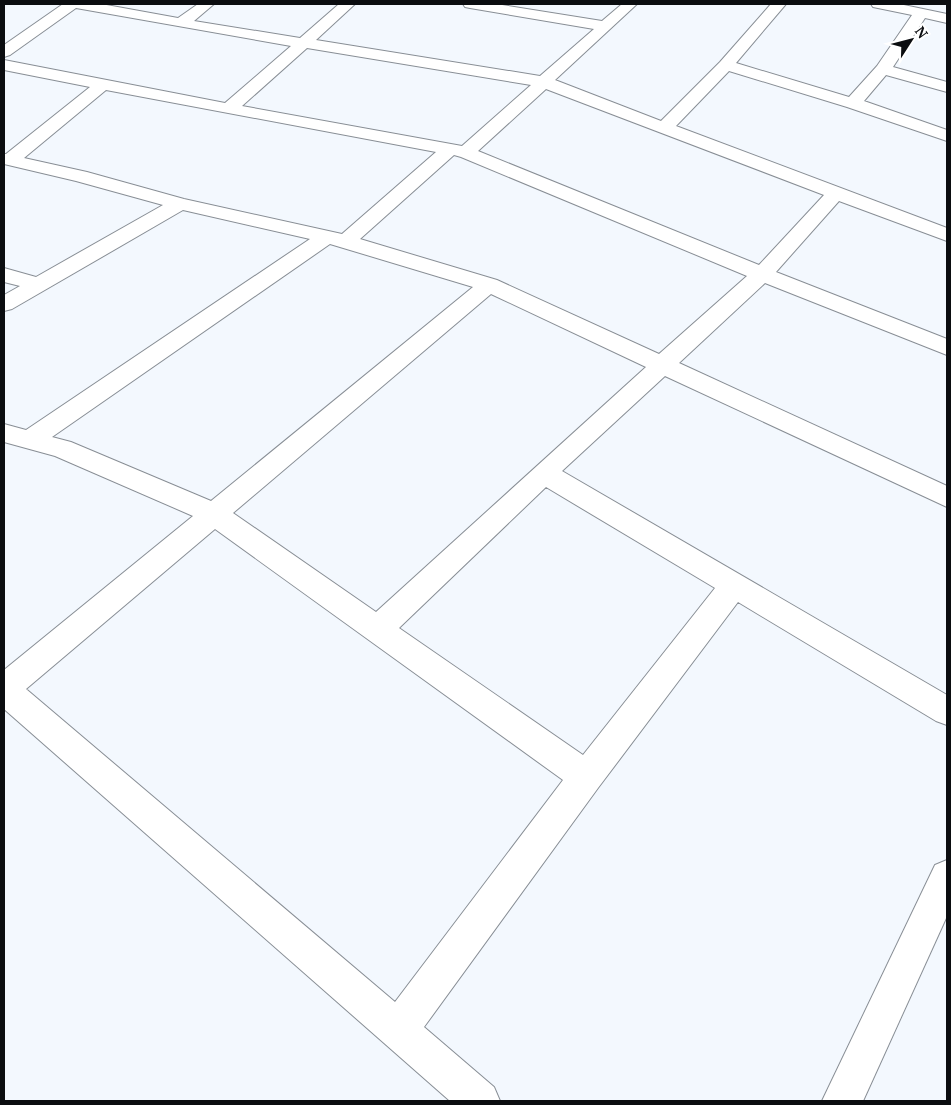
<svg xmlns="http://www.w3.org/2000/svg" width="951" height="1105" font-family="'PT Serif',serif">
<style>
.lines{fill:none;stroke-linecap:round;stroke-linejoin:round}
.minor-casing{stroke:#888e95;stroke-width:2}
.tertiary-casing{stroke:#888e95;stroke-width:2}
.minor{fill:#fff;fill-rule:evenodd}
.tertiary{fill:#fff;fill-rule:evenodd}
</style>
<rect width="100%" height="100%" fill="#f3f8fe"/>
<g class="lines">
<defs>
<path id="minor" d="M 63,4 L 101,4 L 178,18 L 198,4 L 214,4 L 194,21 L 300,38 L 339,4 L 355,4 L 316,40 L 540,76 L 594,29 L 470,8 L 465,7 L 463,4 L 496,4 L 602,21 L 622,4 L 637,4 L 555,80 L 661,121 L 720,62 L 771,4 L 786,4 L 736,63 L 849,97 L 877,66 L 912,15 L 873,7 L 871,4 L 899,4 L 947,14 L 947,23 L 925,18 L 893,67 L 947,82 L 947,92 L 886,75 L 864,101 L 947,130 L 947,141 L 847,107 L 729,71 L 676,126 L 947,228 L 947,241 L 839,201 L 776,272 L 947,339 L 947,355 L 765,283 L 679,363 L 947,486 L 947,507 L 665,376 L 562,471 L 947,695 L 947,725 L 936,721 L 738,602 L 598,788 L 424,1027 L 494,1087 L 500,1101 L 450,1101 L 4,709 L 4,670 L 193,516 L 55,456 L 4,442 L 4,424 L 26,430 L 310,239 L 183,210 L 12,309 L 4,311 L 4,295 L 20,286 L 4,282 L 4,268 L 36,277 L 163,205 L 76,181 L 4,164 L 4,154 L 6,154 L 90,87 L 4,70 L 4,60 L 225,103 L 291,46 L 76,8 L 10,55 L 4,57 L 4,45 ZM 307,48 L 531,85 L 462,146 L 242,106 ZM 546,89 L 824,195 L 759,265 L 478,151 ZM 106,90 L 436,152 L 342,234 L 184,199 L 87,172 L 24,158 ZM 454,155 L 461,157 L 747,276 L 659,354 L 497,280 L 360,239 ZM 330,244 L 473,287 L 211,501 L 71,442 L 52,437 ZM 491,294 L 646,367 L 376,612 L 233,513 ZM 546,487 L 715,588 L 583,755 L 399,628 ZM 215,529 L 563,780 L 395,1002 L 26,689 Z"/>
<path id="tertiary" d="M 947,860 L 947,916 L 863,1101 L 822,1101 L 935,865 Z"/>
</defs>
<use href="#minor" class="minor-casing"/>
<use href="#tertiary" class="tertiary-casing"/>
<use href="#minor" class="minor"/>
<use href="#tertiary" class="tertiary"/>
</g>
<rect width="951" height="1105" fill="none" stroke="#0b0d10" stroke-width="10"/>
<g transform="translate(911 40) rotate(54)" stroke="#ffffff" stroke-width="4" paint-order="stroke">
<path d="M0-4L9 19L0 12L-9 19Z" fill="#0b0d10"/>
<text y="-8" font-size="14" font-weight="bold" text-anchor="middle" fill="#0b0d10">N</text>
</g>
</svg>
